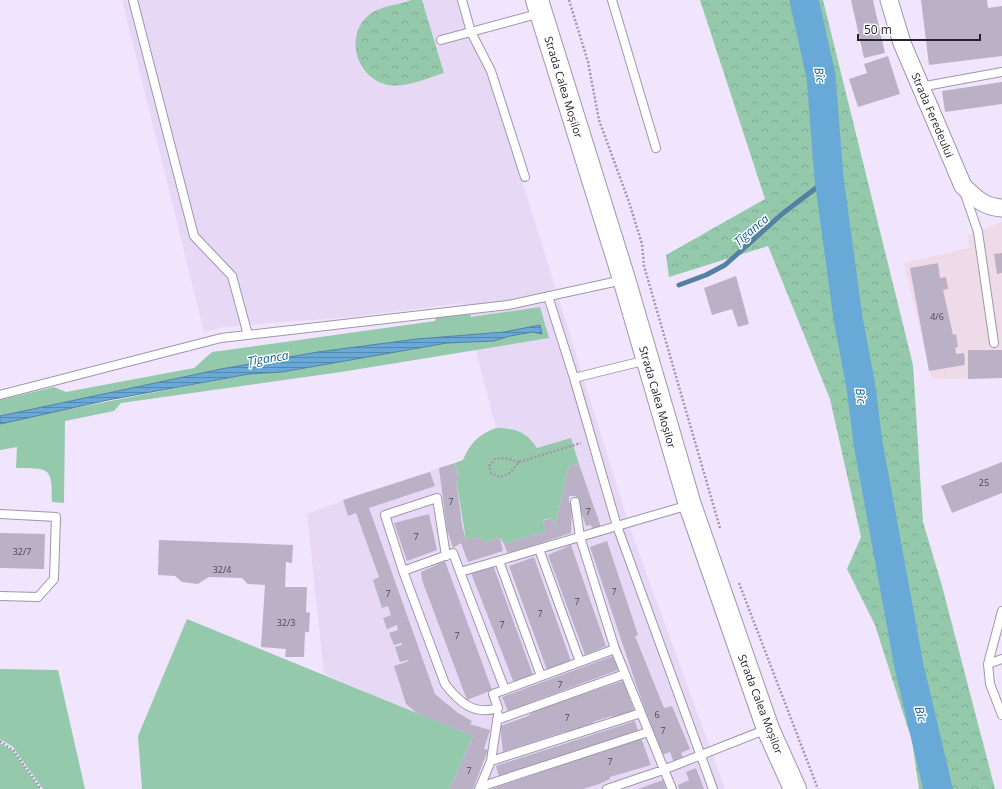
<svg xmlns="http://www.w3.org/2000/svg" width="1002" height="789" font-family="'Open Sans',sans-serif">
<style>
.built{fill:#e7d9f6}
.industrial{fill:#efdae7}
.grass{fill:#95c9ac}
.forest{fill:url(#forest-crowns)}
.water{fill:url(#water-rules);stroke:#5481a3}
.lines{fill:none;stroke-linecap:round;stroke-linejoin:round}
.stream{stroke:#5481a3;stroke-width:5}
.river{stroke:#68a9d7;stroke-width:29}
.building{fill:#bbb1c6}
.service-casing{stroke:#a096ab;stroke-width:10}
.minor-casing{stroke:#a096ab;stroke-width:19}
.primary-casing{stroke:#a096ab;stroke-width:24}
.path{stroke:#a098a9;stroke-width:2.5;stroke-dasharray:2 2;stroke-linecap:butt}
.service{stroke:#fff;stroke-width:8}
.minor{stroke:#fff;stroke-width:17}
.primary{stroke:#fff;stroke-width:22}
.labels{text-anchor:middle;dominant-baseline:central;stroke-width:3;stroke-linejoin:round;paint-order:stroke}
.number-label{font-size:9px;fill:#4c4652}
.street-label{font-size:11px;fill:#27232b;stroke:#fff}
.water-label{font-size:12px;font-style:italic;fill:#0d5c88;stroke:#fff}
</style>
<defs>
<pattern id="forest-crowns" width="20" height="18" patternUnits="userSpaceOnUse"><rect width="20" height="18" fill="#95c9ac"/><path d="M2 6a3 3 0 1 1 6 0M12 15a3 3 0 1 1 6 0" fill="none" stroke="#80ac94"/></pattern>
<pattern id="water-rules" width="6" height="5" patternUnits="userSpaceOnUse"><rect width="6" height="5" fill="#68a9d7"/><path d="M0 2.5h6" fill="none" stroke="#5689af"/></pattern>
</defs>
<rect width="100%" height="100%" fill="#f0e5fc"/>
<path class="built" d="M 122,0 L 411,0 L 367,17 L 358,30 L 360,66 L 366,73 L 372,79 L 390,85 L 401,85 L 444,73 L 422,0 L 466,0 L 630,528 L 725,789 L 450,789 L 473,737 L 324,674 L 307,514 L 354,496 L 455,463 L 480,537 L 484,541 L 546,531 L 542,521 L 552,518 L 555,525 L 569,466 L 579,464 L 537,449 L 532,440 L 510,428 L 496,428 L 463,303 L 360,316 L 224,327 L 204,332 Z"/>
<path class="industrial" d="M 1002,222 L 1002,378 L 932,379 L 904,263 L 969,248 L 968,235 Z"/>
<path class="grass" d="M 540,307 L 549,338 L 341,372 L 121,403 L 114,411 L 65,421 L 64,503 L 52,502 C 52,466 50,469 16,468 L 17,447 L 0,450 L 0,424 L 18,419 L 249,374 L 282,372 L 447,343 L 494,341 L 510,336 L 533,332 L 542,334 L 540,325 L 504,332 L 417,339 L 221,369 L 0,416 L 0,400 L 54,387 L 66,392 L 194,368 L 212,352 L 435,321 L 436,318 L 470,314 L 471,317 Z
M 496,428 C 515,428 527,432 537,448 L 571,438 L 579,464 L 569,466 L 555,526 L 552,518 L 543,520 L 546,531 L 504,544 L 500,538 L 484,542 L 480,537 L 466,540 L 456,478 L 459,477 L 455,463 L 463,460 C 470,443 479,434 496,428 Z
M 187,619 L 473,736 L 450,789 L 142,789 L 138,736 Z
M 0,669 L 58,670 L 85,789 L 43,789 L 13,747 L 0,739 Z
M 0,743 L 13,751 L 40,789 L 0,789 Z"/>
<path class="forest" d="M 411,0 L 422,0 L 444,73 C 427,78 406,88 388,85 C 354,78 343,31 373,12 C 385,5 399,5 411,0 Z
M 700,0 L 823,0 L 913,365 L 923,522 L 942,586 L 995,789 L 919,789 L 912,741 L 875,625 L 847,569 L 861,537 L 830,399 L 768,246 L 669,277 L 666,255 L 765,199 Z"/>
<path class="water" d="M 540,325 L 542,334 L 533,332 L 510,336 L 494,341 L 447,343 L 282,372 L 249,374 L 108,400 L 0,424 L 0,416 L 221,369 L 318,352 L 417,339 L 504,332 Z"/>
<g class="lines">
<path class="stream" d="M 679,285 L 706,275 L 725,265 L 782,214 L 829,178"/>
<path class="river" d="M 804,0 L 821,76 L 829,178 L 848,318 L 861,387 L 868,443 L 909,666 L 938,789"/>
</g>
<path class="building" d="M 851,0 L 873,0 L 885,53 L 864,58 Z
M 921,0 L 987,0 L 988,8 L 1002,6 L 1002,56 L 929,65 Z
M 888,56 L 900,94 L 858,107 L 849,79 L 867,73 L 864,64 Z
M 1002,82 L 1002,104 L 945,112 L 942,91 Z
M 1002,253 L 1002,273 L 997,274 L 994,254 Z
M 938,263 L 940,278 L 946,277 L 948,289 L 943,290 L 953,335 L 956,334 L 958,347 L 955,348 L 956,354 L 964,353 L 965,360 L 964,365 L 929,371 L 910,268 Z
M 736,276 L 749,324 L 738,327 L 732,309 L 712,315 L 704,288 Z
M 968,350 L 1002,350 L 1002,378 L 968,379 Z
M 1002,462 L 1002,493 L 952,513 L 941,486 Z
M 455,463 L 459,478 L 456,478 L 462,525 L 466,540 L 480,537 L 484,542 L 500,538 L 503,551 L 468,562 L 461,543 L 453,548 L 447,530 L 439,468 Z
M 579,464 L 601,527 L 593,530 L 591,525 L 586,526 L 576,496 L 569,496 L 569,503 L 572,503 L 571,533 L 508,554 L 504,544 L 546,531 L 542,521 L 552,518 L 555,526 L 569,466 Z
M 430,472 L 435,486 L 369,508 L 435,694 L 458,713 L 472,721 L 470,724 L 490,730 L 484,749 L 488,750 L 473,789 L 450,789 L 473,736 L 418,714 L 406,704 L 394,666 L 409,661 L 408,660 L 400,662 L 395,647 L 402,645 L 401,643 L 394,645 L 389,633 L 398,630 L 397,625 L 387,629 L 383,618 L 391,615 L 388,606 L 382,608 L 373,580 L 379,577 L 356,513 L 348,516 L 343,500 Z
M 429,514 L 437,550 L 407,561 L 394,523 Z
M 0,533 L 45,534 L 44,569 L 0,568 Z
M 159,540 L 293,545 L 292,563 L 286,562 L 285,587 L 307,587 L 306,612 L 310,613 L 309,632 L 305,632 L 304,657 L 285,657 L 286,649 L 261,647 L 265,585 L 248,584 L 242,578 L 209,577 L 198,584 L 182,582 L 175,576 L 158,575 Z
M 607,541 L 638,635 L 635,636 L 664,708 L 672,706 L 690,749 L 681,753 L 684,760 L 674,763 L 670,752 L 662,755 L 638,690 L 590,547 Z
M 571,545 L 606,646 L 585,655 L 548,555 Z
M 534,557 L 571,661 L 547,670 L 509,566 Z
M 445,561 L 492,690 L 467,700 L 422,580 L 421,572 Z
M 493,565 L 533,675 L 514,683 L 471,573 Z
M 613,656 L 618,670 L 508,711 L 502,697 Z
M 623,681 L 634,710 L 613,718 L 612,716 L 593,722 L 592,725 L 566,734 L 564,732 L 503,752 L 500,726 L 528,716 L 535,710 Z
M 635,721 L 638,731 L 499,777 L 496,766 Z
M 641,738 L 651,765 L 610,777 L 610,779 L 599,784 L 583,789 L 491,789 Z
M 696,768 L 704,789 L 679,789 L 678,785 L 689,780 L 686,772 Z
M 663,780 L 666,789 L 638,789 Z"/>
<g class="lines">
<defs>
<path id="service" d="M 133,0 L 194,236 L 232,276 L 248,335
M 462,0 L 471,32 L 491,71 L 525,177
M 612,0 L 656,148
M 441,40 L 541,13
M 920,87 L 1002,72
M 965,194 L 978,232 L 994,343
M 548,296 L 574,378
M 647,360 L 574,378 L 617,526 L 713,789
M 0,395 L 221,338 L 508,305 L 623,280
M 575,502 L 580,537 L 615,649 L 672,789
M 0,514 L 56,517 L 54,579 L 38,597 L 0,596
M 539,549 L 580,662
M 446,556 L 437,498 L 385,515 L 403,571 L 445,684 C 459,702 474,716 498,708 L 493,694 L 615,649
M 499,561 L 541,676
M 403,571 L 453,553 L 460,572 L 689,505
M 460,572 L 505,690
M 1002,611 L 988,664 L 990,684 L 1002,715
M 988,664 L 1002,659
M 497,720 L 625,674
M 491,761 L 641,713
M 480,787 L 491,761 L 498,715
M 479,789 L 480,787 L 648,732
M 607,789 L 663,770 L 767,729"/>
<path id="minor" d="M 889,0 L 902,43 L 963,186 C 975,198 984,207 1002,208"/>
<path id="primary" d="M 537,0 L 624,279 L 690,505 L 768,729 L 795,789"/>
</defs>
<use href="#service" class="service-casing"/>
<use href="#minor" class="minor-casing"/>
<use href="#primary" class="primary-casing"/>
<path class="path" d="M 569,0 L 588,62 L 599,120 L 629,202 L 642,244 L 644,266 L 720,528
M 519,462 L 505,458 L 495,459 L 489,466 L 491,473 L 500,477 L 510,473 L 519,462 L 581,443
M 739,583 L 818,789
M 0,741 L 14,751 L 41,789"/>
<use href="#service" class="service"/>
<use href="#minor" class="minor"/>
<use href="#primary" class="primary"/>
</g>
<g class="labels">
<g class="number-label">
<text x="937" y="316">4/6</text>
<text x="984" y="482">25</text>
<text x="451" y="501">7</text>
<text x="588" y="511">7</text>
<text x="416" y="536">7</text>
<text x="22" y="551">32/7</text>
<text x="222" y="569">32/4</text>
<text x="614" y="591">7</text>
<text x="388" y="593">7</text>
<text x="577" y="601">7</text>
<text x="540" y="613">7</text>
<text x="286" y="622">32/3</text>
<text x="502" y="624">7</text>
<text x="457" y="635">7</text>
<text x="560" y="684">7</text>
<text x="657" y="714">6</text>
<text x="567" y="717">7</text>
<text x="663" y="730">7</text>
<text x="610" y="761">7</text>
<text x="469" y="770">7</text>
</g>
<g class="street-label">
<text transform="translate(564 87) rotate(73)">Strada Calea Moșilor</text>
<text transform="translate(933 115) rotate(67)">Strada Feredeului</text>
<text transform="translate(658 397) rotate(74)">Strada Calea Moșilor</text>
<text transform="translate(761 704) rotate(69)">Strada Calea Moșilor</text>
</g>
<g class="water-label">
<text transform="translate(820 75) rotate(81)">Bîc</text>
<text transform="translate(751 230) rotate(-40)">Țîganca</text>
<text transform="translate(268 358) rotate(-9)">Țîganca</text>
<text transform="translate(861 396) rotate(82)">Bîc</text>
<text transform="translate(921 714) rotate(77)">Bîc</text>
</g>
</g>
<path d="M858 34v6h122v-6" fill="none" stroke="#27232b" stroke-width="2"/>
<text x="864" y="34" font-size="12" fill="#27232b" stroke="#ffffff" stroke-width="3" paint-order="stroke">50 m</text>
</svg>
